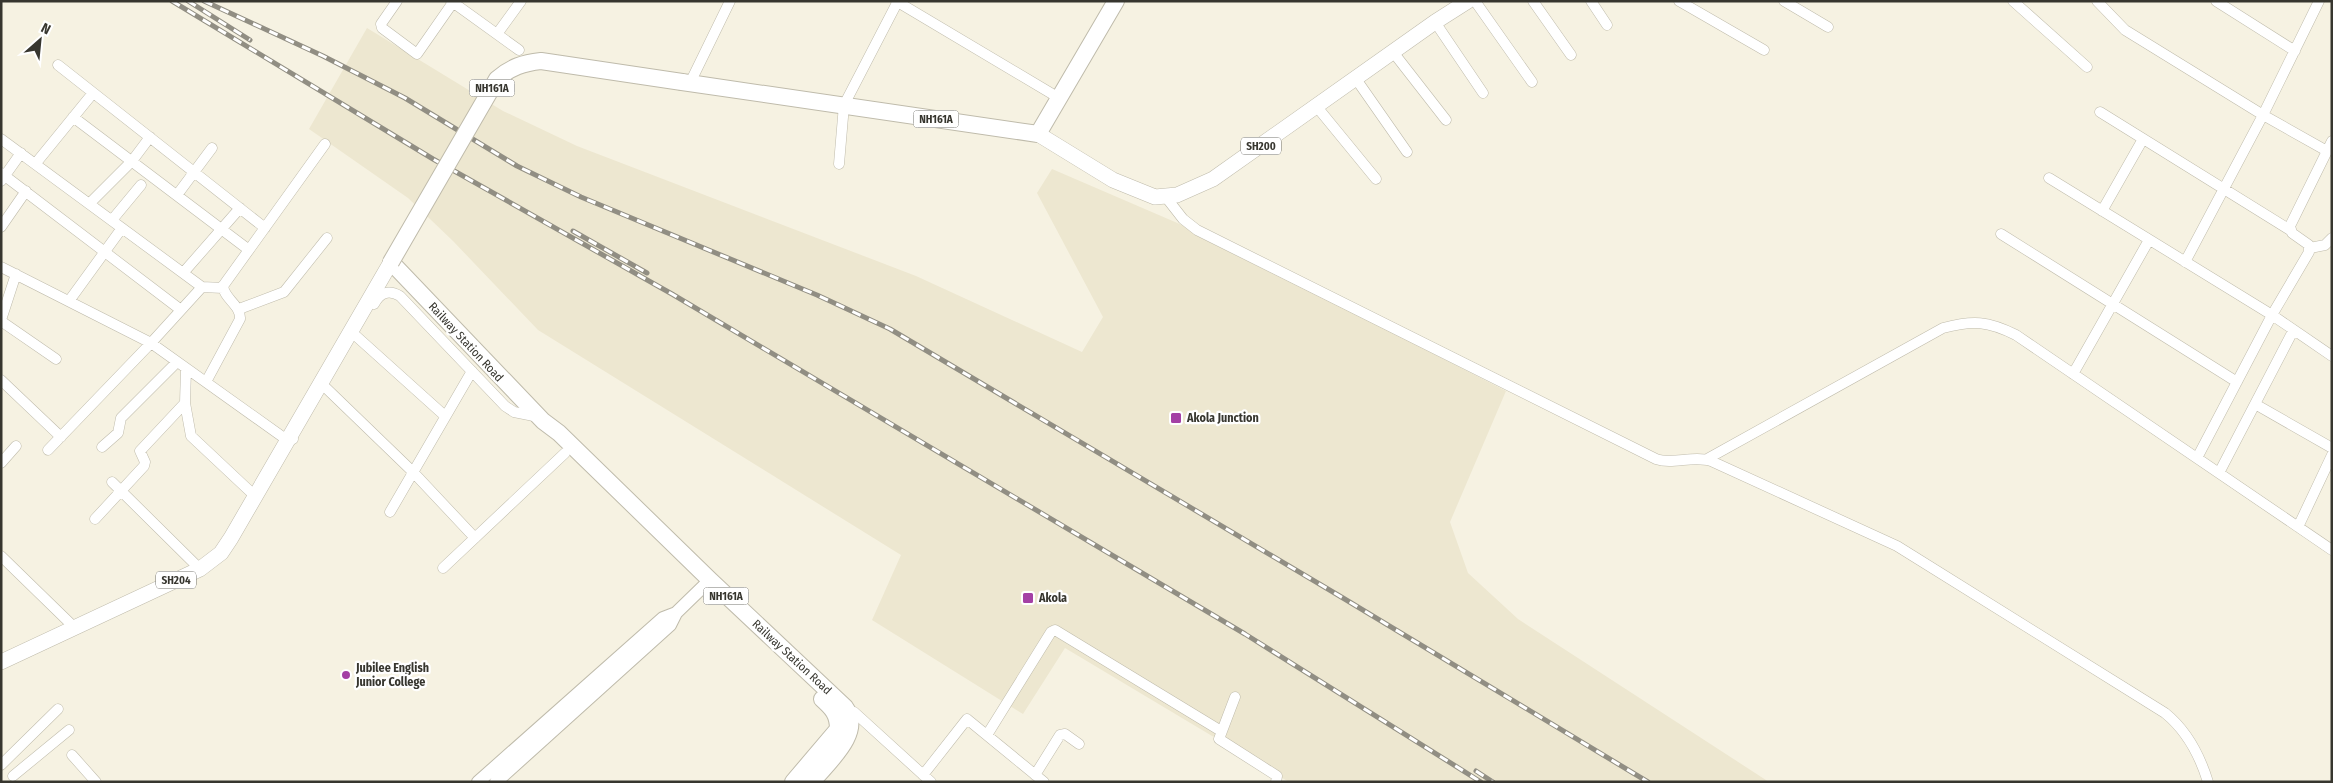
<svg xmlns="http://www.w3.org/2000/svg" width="2333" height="783" font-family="'Fira Sans Condensed',sans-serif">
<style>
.built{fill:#ede7d0}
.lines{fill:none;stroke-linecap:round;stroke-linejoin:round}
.minor-casing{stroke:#bfbbab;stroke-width:11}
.tertiary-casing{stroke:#bfbbab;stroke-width:14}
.primary-casing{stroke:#bfbbab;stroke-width:16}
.trunk-casing{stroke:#bfbbab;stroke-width:18}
.minor{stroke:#fff;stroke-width:10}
.tertiary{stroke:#fff;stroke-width:12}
.primary{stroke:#fff;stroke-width:15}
.trunk{stroke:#fff;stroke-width:16}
.rail-casing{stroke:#918e83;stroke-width:5}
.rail{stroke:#fff;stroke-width:3;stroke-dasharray:9;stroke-linecap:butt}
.trunk-bridge-casing{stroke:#bfbbab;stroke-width:18;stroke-linecap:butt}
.trunk-bridge{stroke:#fff;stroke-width:16}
.poi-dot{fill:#a440a5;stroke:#fff;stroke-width:2}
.labels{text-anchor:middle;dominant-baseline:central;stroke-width:4.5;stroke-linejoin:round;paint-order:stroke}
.shield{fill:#fff;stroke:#73726d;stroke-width:1}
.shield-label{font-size:11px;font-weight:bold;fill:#37362f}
.street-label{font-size:12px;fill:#37362f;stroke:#fff}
.poi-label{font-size:12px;font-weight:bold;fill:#37362f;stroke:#fff;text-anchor:start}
</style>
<rect width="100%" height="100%" fill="#f6f2e2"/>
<path class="built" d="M 367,28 L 503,111 L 577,146 L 916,276 L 1082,352 L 1103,317 L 1037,193 L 1052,169 L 1182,225 L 1506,391 L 1450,522 L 1468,573 L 1518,619 L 1769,782 L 1289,782 L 1065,648 L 1023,714 L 872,620 L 901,555 L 538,330 L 453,241 L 408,198 L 309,129 Z"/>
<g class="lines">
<defs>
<path id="minor" d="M 397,1 L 381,24 L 382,28 L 417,54 L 454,1
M 451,1 L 519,50
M 896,1 L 1059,98
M 1475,1 L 1532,82
M 1533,1 L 1571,55
M 1591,1 L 1607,25
M 1679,1 L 1764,50
M 1784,1 L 1828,27
M 2013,1 L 2087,67
M 2097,1 L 2125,30 L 2263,115 L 2327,151
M 2216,1 L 2295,51
M 1435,22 L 1483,93
M 497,34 L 521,1
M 1393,52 L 1446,120
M 58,65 L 265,228
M 1356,79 L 1407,152
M 690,83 L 730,1
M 1317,107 L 1376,179
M 2100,112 L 2290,230
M 73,117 L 249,250
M 1,139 L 202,287 L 151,343 L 48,450
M 36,163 L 93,93
M 839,164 L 844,105 L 898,1
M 1,173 L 181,310
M 2049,178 L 2272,315 L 2332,356
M 1,181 L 21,153
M 177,195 L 212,148
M 1165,196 L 1183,219 L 1197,230 L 1656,459 C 1673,465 1693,455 1711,461 L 1897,546 L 2165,713 C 2186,730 2200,756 2208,782
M 90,203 L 132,161 L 150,137
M 2102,211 L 2143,139
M 112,220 L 141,185
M 1,227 L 26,191
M 2001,234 L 2237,382
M 2310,248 L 2325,245 L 2332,238
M 2185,262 L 2263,115 L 2319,1
M 1,267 L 151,343 L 287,440 L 293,439
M 183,273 L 240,208
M 202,287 L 223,288
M 69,301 L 122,228
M 374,304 C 380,293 388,289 400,296 L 505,406 L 514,412 L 539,417
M 239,309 L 284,292 L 327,238
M 1,320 L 16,274
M 1,321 L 56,359
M 356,336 L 445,416
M 186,369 L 185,403 L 191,436 L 255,496
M 2073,374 L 2149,240
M 1,380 L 61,437
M 206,382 L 240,319 C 241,305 224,299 223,286 L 325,144
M 326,388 L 413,472 L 475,538
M 2255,404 L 2332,448
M 102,447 L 118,433 L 121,418 L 177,362
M 2197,458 L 2272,315 L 2309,252 L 2309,245 L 2292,233 L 2290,226 L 2332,141
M 1707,459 L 1943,328 C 1973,320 1988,321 2016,335 L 2332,550
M 1,463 L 16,446
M 2219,473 L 2293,331
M 112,482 L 200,569
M 390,512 L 472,371
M 95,519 L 144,466 L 145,462 L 140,451 L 185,403
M 2298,527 L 2332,455
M 1,556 L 76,629
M 443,568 L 565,453
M 1235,697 L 1219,739 L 1277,776 L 1276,782
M 847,716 L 854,712 L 931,782
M 987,735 L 1051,632 L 1055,630 L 1221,731
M 72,755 L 96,782
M 1,765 L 58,709
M 923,775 L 967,719 L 1044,782
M 1035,775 L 1060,735 L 1065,734 L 1079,744
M 13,776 L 69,730"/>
<path id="tertiary" d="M 478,782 L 663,618 L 676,613 L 710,580
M 496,782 L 670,625 L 676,613"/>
<path id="primary" d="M 1038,134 L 1113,180 L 1155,197 L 1177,195 L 1213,179 L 1435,22 L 1468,1
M 1,662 L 200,569 L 221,553 L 231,538 L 391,262"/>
<path id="trunk" d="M 682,82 L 1038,134 L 1116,1
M 391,262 L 543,421 L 559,433 L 710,580 L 845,707 C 864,733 828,762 812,782
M 793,782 L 838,729 C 838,714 832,708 822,699"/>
</defs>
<use href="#minor" class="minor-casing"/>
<use href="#tertiary" class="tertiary-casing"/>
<use href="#primary" class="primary-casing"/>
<use href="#trunk" class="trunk-casing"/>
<use href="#minor" class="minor"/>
<use href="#tertiary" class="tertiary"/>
<use href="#primary" class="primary"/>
<use href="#trunk" class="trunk"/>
<defs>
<path id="rail" d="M 172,1 L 433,159 L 672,294 L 1245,634 L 1481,782
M 188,1 L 250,40
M 204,1 L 323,56 L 405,98 L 517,166 L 581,197 L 817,295 L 890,329 L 1343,598 L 1648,782
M 573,231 L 647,273
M 1476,771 L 1493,782"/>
</defs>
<use href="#rail" class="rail-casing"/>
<use href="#rail" class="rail"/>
<defs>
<path id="trunk-bridge" d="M 391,262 L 497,79 C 511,67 523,63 541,61 L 682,82"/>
</defs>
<use href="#trunk-bridge" class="trunk-bridge-casing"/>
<use href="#trunk-bridge" class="trunk-bridge"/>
</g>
<g class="poi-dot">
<rect x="1170" y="412" width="12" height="12" rx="2.5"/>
<rect x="1022" y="592" width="12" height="12" rx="2.5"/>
<circle cx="346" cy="675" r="5"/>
</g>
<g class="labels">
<g class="shield">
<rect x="469.5" y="79.5" width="45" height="17" rx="4"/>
<rect x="913.5" y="110.5" width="45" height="17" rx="4"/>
<rect x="1241" y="137.5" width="40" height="17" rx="4"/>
<rect x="156" y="571.5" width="40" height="17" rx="4"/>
<rect x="703.5" y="587.5" width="45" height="17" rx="4"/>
</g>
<g class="shield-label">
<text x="492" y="88">NH161A</text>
<text x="936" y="119">NH161A</text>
<text x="1261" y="146">SH200</text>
<text x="176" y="580">SH204</text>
<text x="726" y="596">NH161A</text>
</g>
<g class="street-label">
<text transform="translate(466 342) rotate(47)">Railway Station Road</text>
<text transform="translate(792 657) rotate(43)">Railway Station Road</text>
</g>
<g class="poi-label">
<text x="1187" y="418">Akola Junction</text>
<text x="1039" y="598">Akola</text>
<text x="356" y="668">Jubilee English<tspan x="356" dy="14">Junior College</tspan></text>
</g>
</g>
<rect width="2333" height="783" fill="none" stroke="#37362f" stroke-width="5"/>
<g transform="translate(40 40) rotate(27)" stroke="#ffffff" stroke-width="4" paint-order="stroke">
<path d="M0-4L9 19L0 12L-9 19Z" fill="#37362f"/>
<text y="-8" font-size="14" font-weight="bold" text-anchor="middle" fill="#37362f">N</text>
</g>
</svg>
